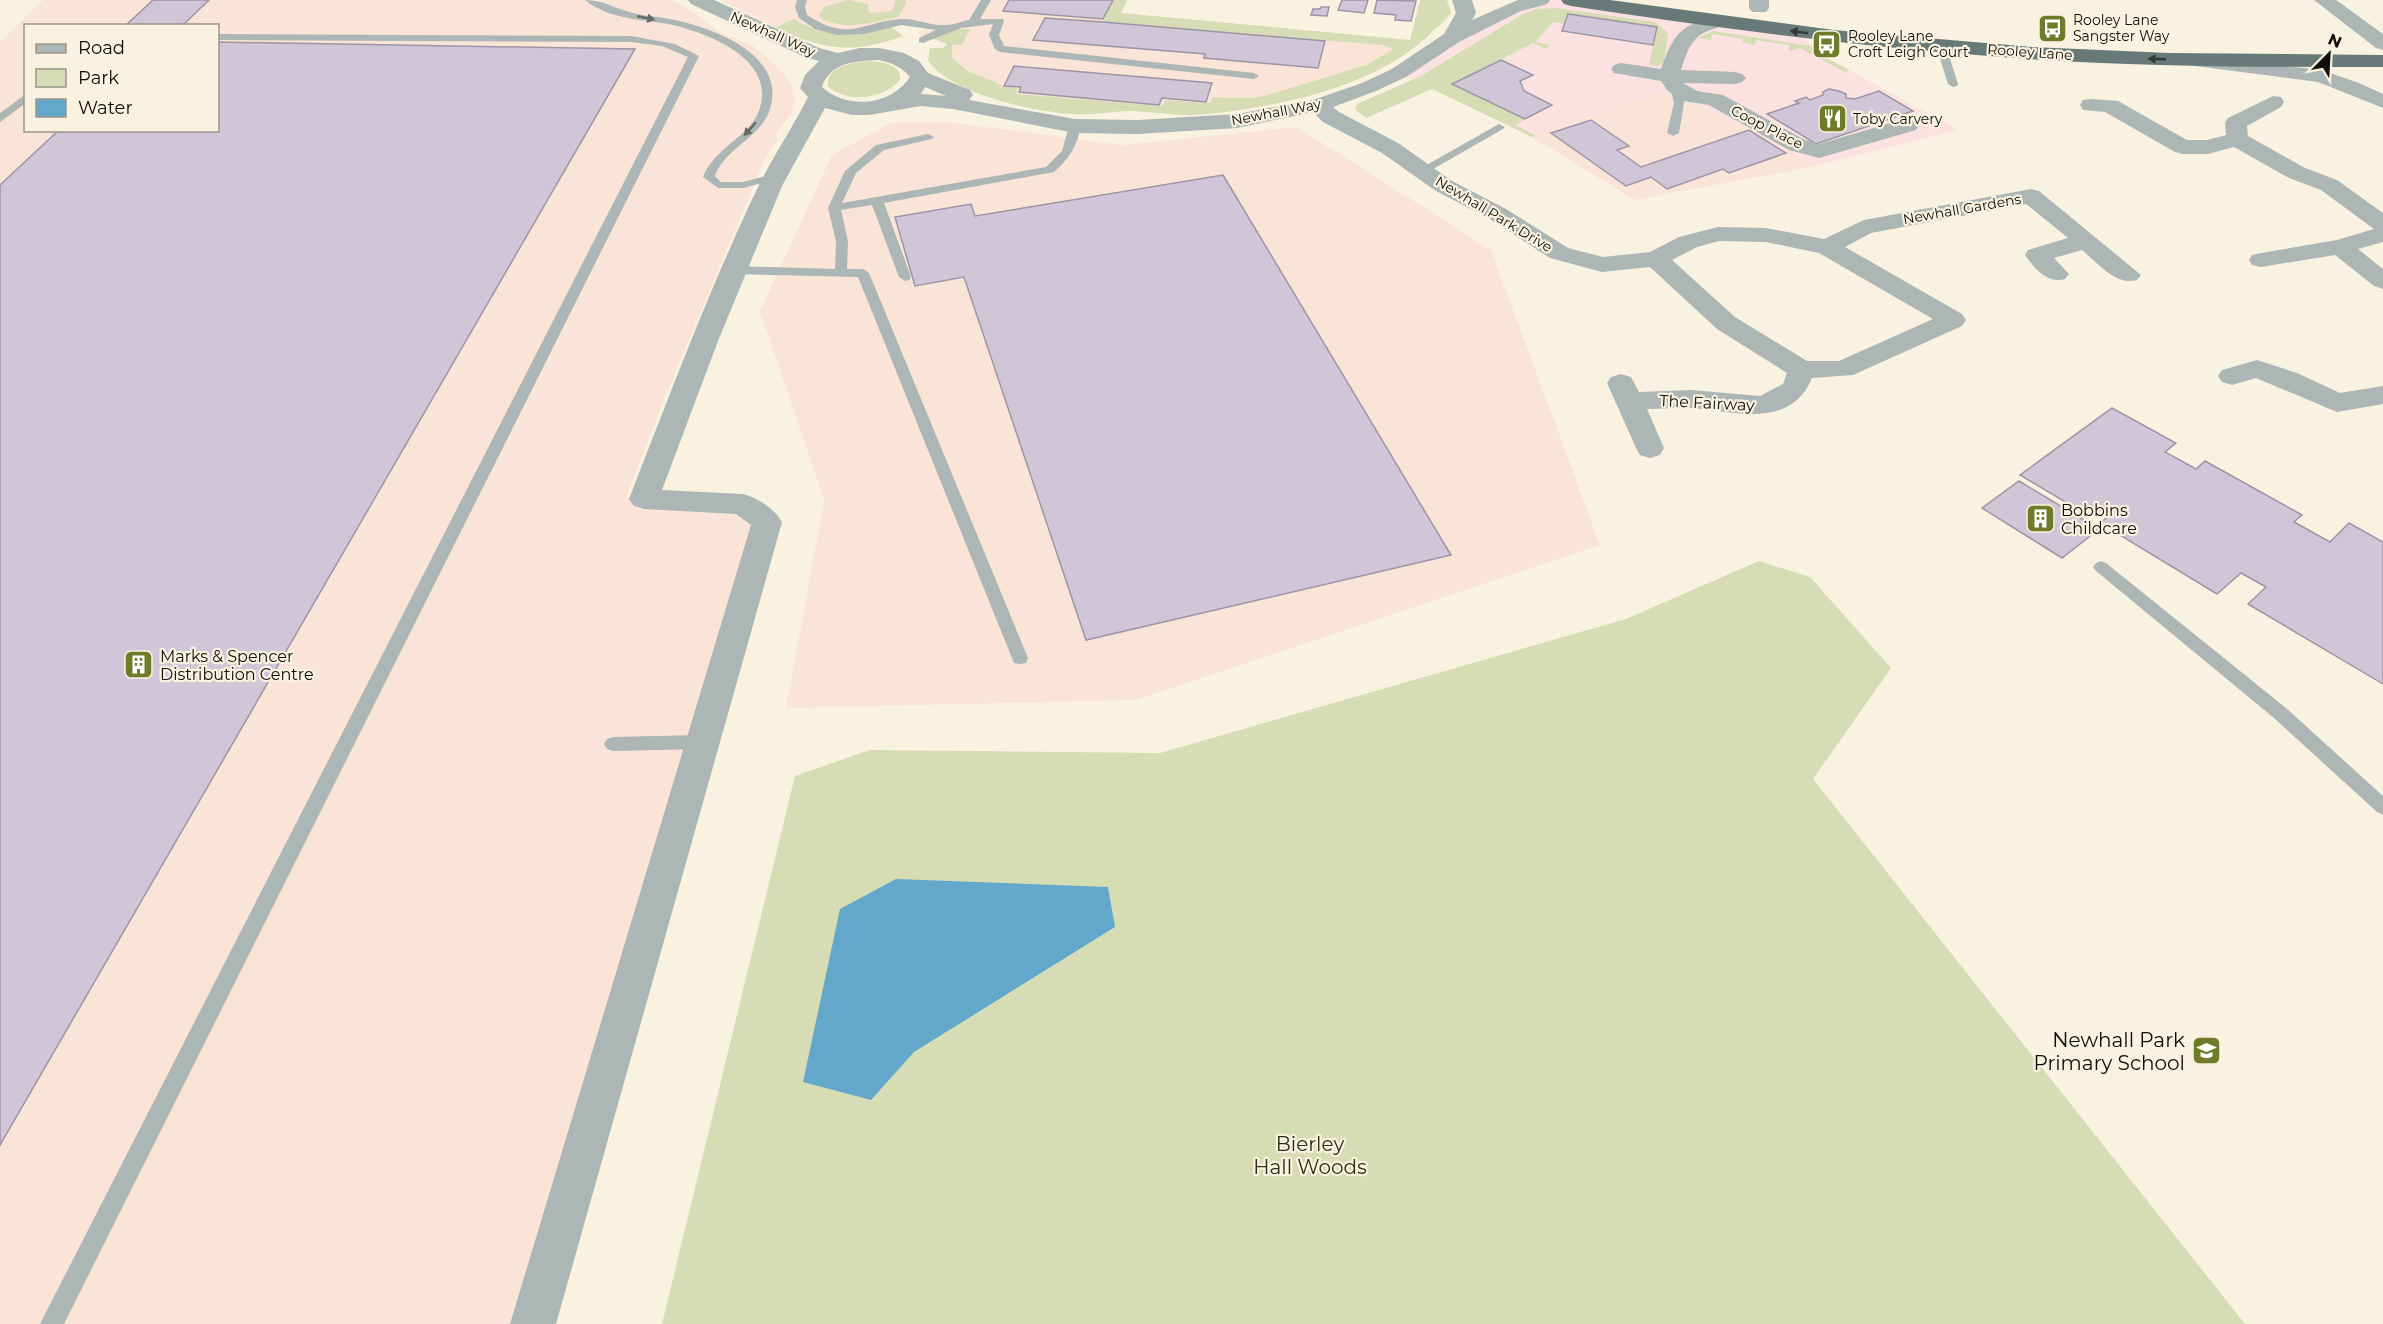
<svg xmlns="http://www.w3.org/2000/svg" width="2383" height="1324" font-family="Montserrat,sans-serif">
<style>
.commercial{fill:#fce1e1}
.industrial{fill:#fae4d7;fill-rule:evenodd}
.green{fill:#d6dcb3;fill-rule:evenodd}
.water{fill:#63a8ca}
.building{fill:#cfc6d7;stroke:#9d95a5;stroke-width:1.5}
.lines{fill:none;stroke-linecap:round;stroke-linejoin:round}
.service{fill:#acb6b4;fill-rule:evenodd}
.minor{fill:#acb6b4;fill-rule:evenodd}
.trunk{fill:#687a77;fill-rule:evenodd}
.oneway{fill:#656a66}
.oneway2{fill:#333934}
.labels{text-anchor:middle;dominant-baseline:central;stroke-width:4.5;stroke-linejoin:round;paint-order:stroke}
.far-poi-label{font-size:14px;fill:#0f0d07;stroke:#faf2e0;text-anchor:start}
.far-street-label{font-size:14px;fill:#0f0d07;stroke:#faf2e0}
.street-label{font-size:16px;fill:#0f0d07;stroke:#faf2e0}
.poi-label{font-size:16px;fill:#0f0d07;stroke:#faf2e0;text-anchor:start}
.near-poi-label{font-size:20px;fill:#0f0d07;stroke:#faf2e0;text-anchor:end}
.near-park-label{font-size:20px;fill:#2b2e11;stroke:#faf2e0}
</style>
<rect width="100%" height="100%" fill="#faf2e0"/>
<path class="commercial" d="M 1540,0 L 1571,0 L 1802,33 L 1816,52 L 1958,130 L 1811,167 L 1741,121 L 1731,124 L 1692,99 L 1664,91 L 1532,137 L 1399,73 Z"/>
<path class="industrial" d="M 43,0 L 671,0 L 688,8 L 716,30 L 753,46 L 763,53 L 784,74 L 792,87 L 795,99 L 792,113 L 776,133 L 778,138 L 767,154 L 663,402 L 626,498 L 743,504 L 767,522 L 533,1324 L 0,1324 L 0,42 ZM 26,26 L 218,26 L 218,130 L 26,130 Z
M 720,0 L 1127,0 L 1121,13 L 1411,40 L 1366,65 L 1264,96 L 1248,98 L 1213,97 L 1211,103 L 1165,100 L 1162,106 L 1015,94 L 1018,89 L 999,86 L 1000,84 L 978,77 L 952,58 L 952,44 L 962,45 L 970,28 L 933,39 L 916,34 L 926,29 L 908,24 L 873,31 L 829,33 L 810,28 L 794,19 L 775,27 Z
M 1664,91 L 1691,99 L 1731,124 L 1741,121 L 1811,167 L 1635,200 L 1532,137 Z
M 892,122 L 948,122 L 1122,145 L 1297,127 L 1491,250 L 1600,545 L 1136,700 L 786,708 L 824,500 L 760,311 L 832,155 Z"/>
<path class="green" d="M 848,0 L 868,4 L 869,13 L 892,11 L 896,0 L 905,0 L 906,3 L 898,17 C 873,22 846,31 822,19 L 819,15 L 824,7 Z
M 1113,0 L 1127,0 L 1121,13 L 1410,40 L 1420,0 L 1447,0 L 1451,12 C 1447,20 1438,26 1432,32 C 1376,89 1273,108 1196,115 C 1174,116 1150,111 1128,111 C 1110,112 1092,115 1074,114 C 1036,113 948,93 928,60 L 930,48 L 943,48 L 947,44 L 933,39 L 953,29 L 970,29 L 962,45 L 952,45 L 952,58 L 970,72 L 1000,84 L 999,86 L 1018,88 L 1016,94 L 1162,106 L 1165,100 L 1210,103 L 1213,97 L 1249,98 L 1264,96 L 1366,65 L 1394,49 L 1382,45 L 1103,22 Z
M 1555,8 L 1655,22 L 1668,33 L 1664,61 L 1659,66 L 1649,65 L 1657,27 L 1568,14 L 1564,24 L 1553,22 L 1535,42 L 1549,45 L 1546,49 L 1533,43 L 1453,84 L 1525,119 L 1516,125 L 1536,136 L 1532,137 L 1432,89 L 1366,118 L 1355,109 L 1357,104 L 1421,76 L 1523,14 L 1538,9 Z
M 794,19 C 825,39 857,34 891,27 L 903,36 C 851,55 823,50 775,27 Z
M 1713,31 L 1811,46 L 1816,52 L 1849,70 L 1845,72 L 1800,48 L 1789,51 L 1789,45 L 1756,40 L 1754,45 L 1743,42 L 1742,39 L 1712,34 L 1711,40 L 1698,38 Z
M 870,61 C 882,62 902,64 900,80 C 884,99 846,104 828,86 C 825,66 855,62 870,61 Z
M 1759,561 L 1810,577 L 1891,668 L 1813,779 L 2245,1324 L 662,1324 L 795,776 L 870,750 L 1160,753 L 1626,619 ZM 1108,887 L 1114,927 L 913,1052 Z"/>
<path class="water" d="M 896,879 L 1108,887 L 1115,927 L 914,1052 L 871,1100 L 803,1082 L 840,909 Z"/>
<path class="building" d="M 153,0 L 209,0 L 182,26 L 125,26 Z
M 1009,0 L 1113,0 L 1103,19 L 1003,11 Z
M 1342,0 L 1368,0 L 1364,13 L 1338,10 Z
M 1377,0 L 1416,1 L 1411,21 L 1395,20 L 1396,15 L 1374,13 Z
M 1321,7 L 1329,7 L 1327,16 L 1311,15 L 1313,9 L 1320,9 Z
M 1568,14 L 1657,27 L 1653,45 L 1562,31 Z
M 1045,18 L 1103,22 L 1325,41 L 1318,68 L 1204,58 L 1205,54 L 1033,40 Z
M 218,42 L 635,49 L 0,1145 L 0,185 L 59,130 L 218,130 Z
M 1501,60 L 1533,75 L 1520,81 L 1524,91 L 1552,105 L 1525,119 L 1452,84 Z
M 1014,66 L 1212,83 L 1206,102 L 1162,98 L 1159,105 L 1019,92 L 1021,87 L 1004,86 Z
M 1829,89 L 1839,91 L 1846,94 L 1846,98 L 1855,99 L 1879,91 L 1913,111 L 1816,144 L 1767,114 L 1799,103 L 1795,101 L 1806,97 L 1810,100 L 1823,95 L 1823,92 Z
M 1591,120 L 1629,146 L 1617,150 L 1641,167 L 1749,130 L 1786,153 L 1729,173 L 1723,169 L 1667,189 L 1651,177 L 1626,186 L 1551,133 Z
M 1223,175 L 1451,555 L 1086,640 L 964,277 L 915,286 L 895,217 L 971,204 L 975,216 Z
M 2112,408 L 2176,443 L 2165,452 L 2196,469 L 2205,461 L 2302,515 L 2294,522 L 2330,542 L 2349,523 L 2383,542 L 2383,684 L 2248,604 L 2266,587 L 2241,573 L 2217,594 L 2100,523 L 2109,516 L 2092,506 L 2084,513 L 2020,475 Z
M 2019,481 L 2099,529 L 2062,558 L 1982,508 Z"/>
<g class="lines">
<path class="service" d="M 585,0 C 603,0 616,9 633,13 C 649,17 664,17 679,21 C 719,30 786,57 770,109 C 761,138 725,148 715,176 L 721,182 L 743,182 L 774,174 L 778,175 L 778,179 L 743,188 L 718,188 L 703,177 C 715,147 749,137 759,111 C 777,62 715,36 677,26 C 648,19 610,21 585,0 Z
M 797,0 L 807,0 L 805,7 L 807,15 C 849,42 859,23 900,19 C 915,18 931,26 946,25 C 954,25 962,21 969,20 L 981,0 L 991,0 L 980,19 L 1003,19 L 1004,21 L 999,35 L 1004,46 L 1254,73 L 1259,76 L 1254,79 L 1000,52 L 995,49 L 989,35 L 993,24 L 961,28 L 923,43 L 919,42 L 919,38 L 936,30 L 901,25 L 864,34 L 837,35 L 815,29 L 799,18 L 795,7 Z
M 218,34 L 631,36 L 675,44 L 699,56 L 64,1324 L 40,1324 L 688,57 L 662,46 L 631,42 L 218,40 Z
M 1941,43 L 1946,46 L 1958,84 L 1957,86 L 1953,87 L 1948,84 L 1936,46 Z
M 1675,84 L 1680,87 L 1684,103 L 1679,133 L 1673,136 L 1667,133 L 1674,103 L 1670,87 Z
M 26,94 L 26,103 L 0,122 L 0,113 Z
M 1075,123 L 1081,126 C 1077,146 1069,159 1054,172 L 884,203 L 911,277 L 909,280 L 905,281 L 899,277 L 872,205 L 841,210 L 848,241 L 847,269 L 863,269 L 869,273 L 1028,658 L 1026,663 L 1020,664 L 1014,663 L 1012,658 L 858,277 L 734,274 L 728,270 L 734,266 L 835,269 L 836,241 L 828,208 L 845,171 L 876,145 L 928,134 L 934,137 L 932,139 L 884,150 L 856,173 L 842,203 L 1046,167 L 1062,151 L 1069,126 Z
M 1499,124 L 1505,127 L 1503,129 L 1426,173 L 1422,174 L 1416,171 Z
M 2101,561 L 2106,563 L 2286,708 L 2383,796 L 2383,815 L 2377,812 L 2274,718 L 2096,571 L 2093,567 L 2096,563 Z
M 702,735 L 708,737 L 711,742 L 708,747 L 702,749 L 613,751 L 607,749 L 604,744 L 607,739 L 613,737 Z"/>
<path class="minor" d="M 688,0 L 714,0 L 819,48 L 838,53 L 860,48 L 879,48 L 904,53 L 919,61 L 928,73 L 970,90 L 973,95 L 969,100 L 1075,119 L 1138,120 L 1237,114 L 1313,100 L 1362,83 L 1392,69 L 1444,34 L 1456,13 L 1452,0 L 1472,0 L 1476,13 L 1472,20 L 1518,0 L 1550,0 L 1547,4 L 1521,11 L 1459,42 L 1406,77 L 1376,91 L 1333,107 L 1339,112 L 1398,143 L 1452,181 L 1506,209 L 1568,248 L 1603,257 L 1650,252 L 1679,237 L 1718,227 L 1766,228 L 1824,239 L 1864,220 L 2031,189 L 2039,191 L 2141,275 L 2137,280 C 2115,286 2098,263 2082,250 L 2054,258 L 2069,274 L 2065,279 C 2047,284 2035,269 2025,255 L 2028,250 L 2068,238 L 2026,204 L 1871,233 L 1845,247 L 1962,314 L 1966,320 L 1962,326 L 1853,375 L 1812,378 C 1791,429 1735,412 1693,408 C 1678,407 1662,409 1647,409 L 1664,448 L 1660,455 L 1650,458 L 1640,455 L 1636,448 L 1607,383 L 1611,377 L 1621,374 L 1631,377 L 1639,392 L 1691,390 L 1760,396 L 1783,384 L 1787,373 L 1717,329 L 1650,267 L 1602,272 L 1550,258 L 1490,219 L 1436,191 L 1382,153 L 1323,122 L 1313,112 L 1237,128 L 1138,134 L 1075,133 L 953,109 L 921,106 L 869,115 L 852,115 L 825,108 L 782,186 L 718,341 L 662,490 L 743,494 C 758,498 774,508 782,522 L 556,1324 L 510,1324 L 751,525 L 736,514 L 644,509 L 634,506 L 629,499 C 670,394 710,287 759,185 C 774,155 793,127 808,97 L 800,88 L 805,75 L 819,61 L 805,57 L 691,4 ZM 879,60 C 892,63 902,67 910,77 C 891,106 847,110 822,87 C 830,62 856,61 879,60 ZM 925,87 L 946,96 L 921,94 ZM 1719,241 L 1766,242 L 1819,253 L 1933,319 L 1839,361 L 1807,361 L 1735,317 L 1672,260 L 1697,247 Z
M 1749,0 L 1769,0 L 1769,8 L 1766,12 L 1752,12 L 1749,8 Z
M 2314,0 L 2336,0 L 2383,34 L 2383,50 L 2376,48 Z
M 1720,15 L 1727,17 L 1730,21 L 1727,25 C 1695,33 1691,39 1681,70 L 1735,72 L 1742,74 L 1746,78 L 1742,82 L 1735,84 L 1683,83 L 1697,91 L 1723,95 L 1805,140 L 1819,144 L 1908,118 L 1916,120 L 1919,125 L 1916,130 L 1819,158 L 1789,150 L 1709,105 L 1683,101 L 1668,91 L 1661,81 L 1614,73 L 1611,69 L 1614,65 L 1621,63 L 1661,69 C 1674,31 1682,25 1720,15 Z
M 2202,56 L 2321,70 L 2359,83 L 2383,94 L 2383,108 L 2318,82 L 2195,66 L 2192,62 L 2195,58 Z
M 2273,96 L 2281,97 L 2284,102 L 2281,107 L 2247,126 L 2248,136 L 2305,168 L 2337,180 L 2383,213 L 2383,242 L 2358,249 L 2383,269 L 2383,289 L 2374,286 L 2335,255 L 2261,267 L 2252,265 L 2249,260 L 2252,255 L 2261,253 L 2337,240 L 2374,229 L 2321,190 L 2289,178 L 2234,147 L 2208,154 L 2183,154 L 2175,152 L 2105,112 L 2083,110 L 2080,105 L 2083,100 L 2091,99 L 2118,101 L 2187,140 L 2207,140 L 2226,135 L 2225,123 L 2228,118 Z
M 2257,360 L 2297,373 L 2340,393 L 2383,386 L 2383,404 L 2337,412 L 2256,378 L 2232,385 L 2222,382 L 2218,376 L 2222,370 Z"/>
<path class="trunk" d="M 1561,0 L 1610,0 L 1834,30 L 2032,47 L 2169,53 L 2383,55 L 2383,67 C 2265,67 2147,67 2030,59 C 1876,49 1723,29 1571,6 L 1564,4 Z"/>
</g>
<defs><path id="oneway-solid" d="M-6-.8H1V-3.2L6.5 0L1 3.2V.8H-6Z" transform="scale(1.5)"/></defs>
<g class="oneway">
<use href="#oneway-solid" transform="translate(646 18) rotate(11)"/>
<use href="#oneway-solid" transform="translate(750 129) rotate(131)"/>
</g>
<g class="oneway2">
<use href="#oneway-solid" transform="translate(1799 32) rotate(-173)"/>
<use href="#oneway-solid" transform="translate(2157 59) rotate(-178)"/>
</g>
<defs>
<symbol id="bus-square" viewBox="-11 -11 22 22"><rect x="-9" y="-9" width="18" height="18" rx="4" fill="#6e7c2a" stroke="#faf2e0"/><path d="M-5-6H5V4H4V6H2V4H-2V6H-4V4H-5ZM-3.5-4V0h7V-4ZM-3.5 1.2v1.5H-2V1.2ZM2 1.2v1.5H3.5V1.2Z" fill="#fff"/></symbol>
<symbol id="restaurant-square" viewBox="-11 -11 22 22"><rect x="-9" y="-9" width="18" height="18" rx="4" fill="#6e7c2a" stroke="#faf2e0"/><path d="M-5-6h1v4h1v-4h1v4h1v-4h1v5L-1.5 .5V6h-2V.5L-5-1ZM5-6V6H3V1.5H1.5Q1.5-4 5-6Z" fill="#fff"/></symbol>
<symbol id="building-square" viewBox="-11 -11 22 22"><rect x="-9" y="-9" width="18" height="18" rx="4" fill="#6e7c2a" stroke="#faf2e0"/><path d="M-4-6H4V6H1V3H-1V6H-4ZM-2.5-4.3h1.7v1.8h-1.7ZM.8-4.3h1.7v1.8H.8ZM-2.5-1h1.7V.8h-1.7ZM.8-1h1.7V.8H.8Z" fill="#fff"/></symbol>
<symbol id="school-square" viewBox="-11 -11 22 22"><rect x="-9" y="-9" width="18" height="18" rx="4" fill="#6e7c2a" stroke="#faf2e0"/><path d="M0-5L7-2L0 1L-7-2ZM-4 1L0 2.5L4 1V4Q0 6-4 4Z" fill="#fff"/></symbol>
</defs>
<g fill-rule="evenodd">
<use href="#bus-square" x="2036" y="12" width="33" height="33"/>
<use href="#bus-square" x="1810" y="28" width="33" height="33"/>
<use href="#restaurant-square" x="1816" y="102" width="33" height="33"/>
<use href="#building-square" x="2024" y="502" width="33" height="33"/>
<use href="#building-square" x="122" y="648" width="33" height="33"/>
<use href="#school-square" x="2190" y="1034" width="33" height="33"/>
</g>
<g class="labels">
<g class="far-poi-label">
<text x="2073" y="20">Rooley Lane<tspan x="2073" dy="16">Sangster Way</tspan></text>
<text x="1848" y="36">Rooley Lane<tspan x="1848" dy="16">Croft Leigh Court</tspan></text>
<text x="1853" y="119">Toby Carvery</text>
</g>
<g class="far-street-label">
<text transform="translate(773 34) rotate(24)">Newhall Way</text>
<text transform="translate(2030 52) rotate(4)">Rooley Lane</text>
<text transform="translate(1276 112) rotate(-11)">Newhall Way</text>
<text transform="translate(1767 127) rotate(27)">Coop Place</text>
<text transform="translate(1962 209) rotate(-10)">Newhall Gardens</text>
<text transform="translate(1494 214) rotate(31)">Newhall Park Drive</text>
</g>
<g class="street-label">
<text transform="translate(1707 403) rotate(3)">The Fairway</text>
</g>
<g class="poi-label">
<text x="2061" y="510">Bobbins<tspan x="2061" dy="18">Childcare</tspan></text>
<text x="160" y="656">Marks &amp; Spencer<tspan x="160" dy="18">Distribution Centre</tspan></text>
</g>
<g class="near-poi-label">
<text x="2185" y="1040">Newhall Park<tspan x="2185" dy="23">Primary School</tspan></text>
</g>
<g class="near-park-label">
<text x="1310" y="1144">Bierley<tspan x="1310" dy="23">Hall Woods</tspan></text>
</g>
</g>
<rect x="24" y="24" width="195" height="108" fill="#faf2e0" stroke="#9c9689" stroke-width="1.5"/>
<rect x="36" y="44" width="30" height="9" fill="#acb6b4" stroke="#9c9689" stroke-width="1.5"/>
<text x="78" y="54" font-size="18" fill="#0f0d07">Road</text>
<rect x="36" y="69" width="30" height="18" fill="#d6dcb3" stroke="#9c9689" stroke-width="1.5"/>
<text x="78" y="84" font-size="18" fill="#0f0d07">Park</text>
<rect x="36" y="99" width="30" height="18" fill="#63a8ca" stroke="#9c9689" stroke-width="1.5"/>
<text x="78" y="114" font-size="18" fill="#0f0d07">Water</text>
<g transform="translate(2329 54) rotate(24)" stroke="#faf2e0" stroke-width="4.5" paint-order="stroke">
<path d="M0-4.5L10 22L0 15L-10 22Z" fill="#0f0d07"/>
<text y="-9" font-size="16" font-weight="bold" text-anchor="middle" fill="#0f0d07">N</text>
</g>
</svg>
